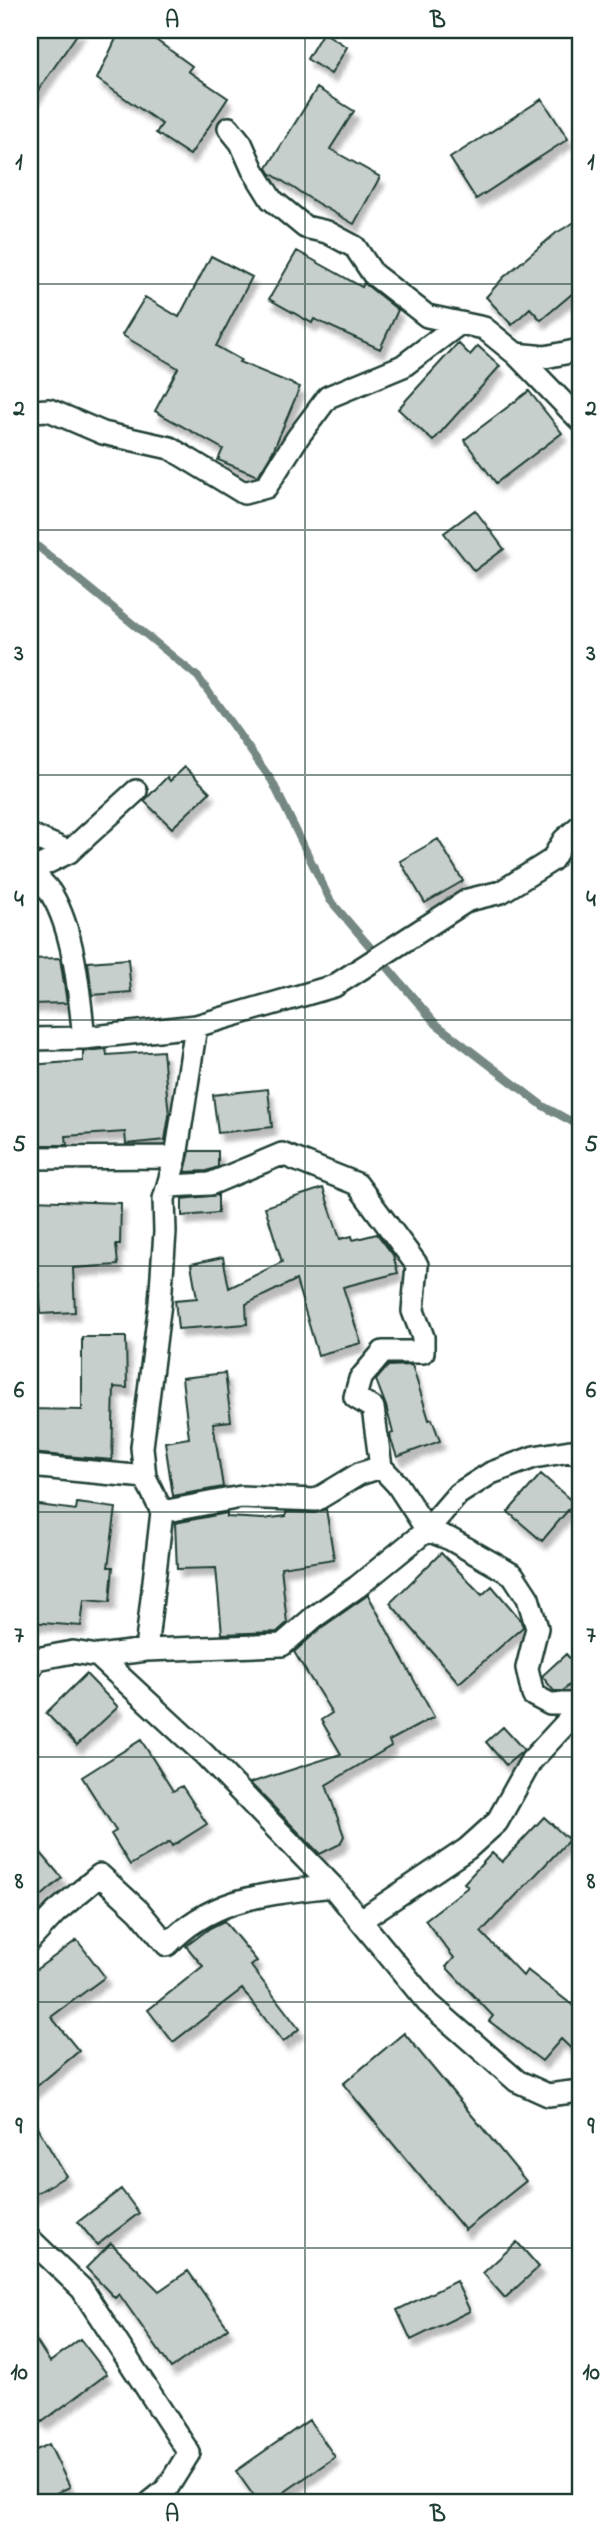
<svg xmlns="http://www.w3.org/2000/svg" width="610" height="2532" font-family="'Indie Flower',sans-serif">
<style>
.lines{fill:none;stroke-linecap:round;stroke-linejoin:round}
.stream{stroke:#758883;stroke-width:8}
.building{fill:#c7cfcc;stroke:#1f3d34;stroke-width:2;filter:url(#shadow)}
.street-casing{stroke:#1f3d34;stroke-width:26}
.street{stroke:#fff;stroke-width:21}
.grid{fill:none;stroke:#1f3d34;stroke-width:2;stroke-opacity:0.55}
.neatline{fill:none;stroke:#1f3d34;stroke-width:2.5}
.grid-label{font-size:23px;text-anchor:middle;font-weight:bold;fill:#1f3d34}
</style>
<defs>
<filter id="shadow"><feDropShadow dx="4.5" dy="8" stdDeviation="2" flood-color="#0004"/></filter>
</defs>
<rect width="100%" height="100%" fill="#fff"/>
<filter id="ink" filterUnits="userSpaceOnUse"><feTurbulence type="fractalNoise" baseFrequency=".0143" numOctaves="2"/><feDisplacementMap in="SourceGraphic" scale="14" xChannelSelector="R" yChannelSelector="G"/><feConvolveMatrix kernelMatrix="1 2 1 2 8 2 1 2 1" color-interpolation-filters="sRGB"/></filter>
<g filter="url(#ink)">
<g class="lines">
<path class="stream" d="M 30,540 L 198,677 L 272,781 L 330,900 L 436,1024 L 543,1106 L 580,1126"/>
</g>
<path class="building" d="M 30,30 L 80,30 L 30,102 Z
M 120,30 L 142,30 L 192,66 L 188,71 L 228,98 L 190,155 L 156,133 L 162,124 L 97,79 Z
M 323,32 L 347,47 L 331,74 L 307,59 Z
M 317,88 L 354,111 L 330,149 L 380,177 L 354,224 L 317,203 L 270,173 L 267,168 Z
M 542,99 L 568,139 L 476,199 L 450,158 Z
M 580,219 L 580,287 L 541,320 L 530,308 L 512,325 L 486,297 L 504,277 L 556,233 Z
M 297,251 L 362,287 L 364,283 L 398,310 L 380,349 L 314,319 L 312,323 L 269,299 Z
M 211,256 L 252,277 L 216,346 L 241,360 L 239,362 L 300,387 L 273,451 L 258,476 L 218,460 L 223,449 L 155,411 L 178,368 L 122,335 L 145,297 L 179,317 Z
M 458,343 L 470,355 L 478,346 L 500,366 L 433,441 L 398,409 Z
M 529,391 L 562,433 L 496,483 L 464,440 Z
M 475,510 L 504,549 L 474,571 L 444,533 Z
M 185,767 L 210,792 L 172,828 L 144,801 L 167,777 L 170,781 Z
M 438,839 L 463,881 L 425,903 L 400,861 Z
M 60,958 L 67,1003 L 30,1004 L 30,959 Z
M 128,959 L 131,992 L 92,995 L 88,962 Z
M 106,1049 L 107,1055 L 163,1051 L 169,1116 L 165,1140 L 126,1144 L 125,1132 L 66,1136 L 67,1145 L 30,1145 L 30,1065 L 83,1061 L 83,1051 Z
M 268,1089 L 272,1127 L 218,1133 L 213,1095 Z
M 190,1151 L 218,1151 L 218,1167 L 207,1171 L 185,1172 Z
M 323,1188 L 340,1239 L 352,1236 L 353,1240 L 377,1234 L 393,1255 L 398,1273 L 343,1287 L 361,1343 L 318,1355 L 296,1280 L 246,1304 L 247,1324 L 178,1329 L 175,1300 L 197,1298 L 191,1264 L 223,1257 L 229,1288 L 282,1262 L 265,1207 Z
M 218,1195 L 218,1213 L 182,1216 L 182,1199 Z
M 30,1200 L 121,1203 L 120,1244 L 116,1244 L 118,1265 L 73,1268 L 75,1312 L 41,1314 L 39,1285 L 30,1284 Z
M 82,1337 L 126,1337 L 127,1388 L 114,1387 L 112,1460 L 30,1453 L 30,1409 L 82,1410 Z
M 412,1365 L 429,1420 L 432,1419 L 440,1441 L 397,1457 L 391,1440 L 390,1434 L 393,1433 L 386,1406 L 376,1380 L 388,1366 Z
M 225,1373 L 231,1421 L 213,1423 L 223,1487 L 173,1496 L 165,1442 L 189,1438 L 182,1378 Z
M 541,1474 L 574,1503 L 542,1541 L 508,1512 Z
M 77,1503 L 116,1508 L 108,1567 L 113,1567 L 110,1602 L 84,1600 L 81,1626 L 30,1622 L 31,1504 L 76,1510 Z
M 326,1509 L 334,1559 L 281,1567 L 287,1623 L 277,1632 L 222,1634 L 216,1568 L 177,1569 L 175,1523 L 227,1513 L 227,1517 L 263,1519 L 286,1516 L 286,1512 L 315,1513 Z
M 441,1553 L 482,1595 L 492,1586 L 520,1619 L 523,1627 L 459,1683 L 390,1603 Z
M 368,1595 L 434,1717 L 389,1741 L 391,1746 L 326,1785 L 344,1836 L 340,1844 L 320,1854 L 250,1783 L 341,1754 L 321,1720 L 332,1713 L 294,1652 L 321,1628 Z
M 566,1654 L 580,1670 L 580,1675 L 563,1691 L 554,1691 L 542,1676 Z
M 86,1674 L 118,1707 L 77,1745 L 46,1713 Z
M 503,1727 L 524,1750 L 506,1765 L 486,1742 Z
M 141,1740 L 173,1791 L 182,1786 L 207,1824 L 172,1846 L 170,1842 L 130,1865 L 111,1834 L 116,1831 L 82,1777 Z
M 544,1817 L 569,1840 L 481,1932 L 523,1976 L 527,1970 L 580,2011 L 580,2057 L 561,2039 L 542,2061 L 489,2021 L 493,2016 L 446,1967 L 454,1958 L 425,1920 L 468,1887 L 464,1883 L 492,1853 L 502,1862 Z
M 30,1840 L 62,1878 L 30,1906 Z
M 224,1921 L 257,1961 L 251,1966 L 299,2029 L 283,2042 L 242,1989 L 173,2042 L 148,2010 L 203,1966 L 186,1946 L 210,1928 Z
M 77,1940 L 105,1977 L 51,2017 L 79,2051 L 30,2092 L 30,1974 Z
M 404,2033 L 526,2181 L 465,2230 L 343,2084 Z
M 30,2115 L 66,2176 L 30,2197 Z
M 121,2189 L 139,2213 L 97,2245 L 78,2222 Z
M 517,2242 L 539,2267 L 505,2298 L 483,2273 Z
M 111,2243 L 159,2291 L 188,2271 L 228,2328 L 171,2368 L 119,2294 L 115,2298 L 86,2268 Z
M 456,2281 L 470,2311 L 411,2340 L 397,2310 Z
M 30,2331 L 50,2362 L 80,2339 L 107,2374 L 42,2422 L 30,2406 Z
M 309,2420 L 335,2457 L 270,2502 L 258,2502 L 236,2471 Z
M 49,2444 L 70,2487 L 36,2502 L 30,2502 L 30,2453 Z"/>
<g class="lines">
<defs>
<path id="street" d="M 229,128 L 241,143 L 253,170 L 271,199 L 305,227 L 327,232 L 355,247 L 373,274 L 427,316 L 484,328 L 516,354 L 545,357 L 580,350
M 516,354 L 580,420
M 30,411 L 49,410 L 103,433 L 170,448 L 244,493 L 266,487 L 298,437 L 328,397 L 403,366 L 460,323
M 30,835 L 69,852
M 30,871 C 37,878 47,886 52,895 C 75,934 79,994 84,1038
M 30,871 L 69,852 L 136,791
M 30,1039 L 84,1038 L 196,1026 L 334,986 L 468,900 L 501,892 L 552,860 L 564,840 L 580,826
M 30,1158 L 176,1157
M 169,1186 L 210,1184 L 282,1154 L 357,1184 L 417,1265 L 413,1311 L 423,1337 L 423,1352 L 383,1352 L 360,1379 L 355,1397 L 373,1408 L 381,1467 L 397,1484 L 427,1530 L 450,1539 L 513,1575 L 528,1598 L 537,1628 L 527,1668 L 533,1695 L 550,1704 L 580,1704
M 30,1466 L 145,1477
M 162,1512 L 241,1497 L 316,1500 L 359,1474 L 381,1467
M 146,1650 L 162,1512 L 145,1477 L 142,1447 L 160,1303 L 165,1232 L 164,1199 L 176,1157 L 196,1026
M 98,1656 L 204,1754 L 332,1886 L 428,2003 L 517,2081 L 548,2095 L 580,2091
M 30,1669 L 36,1659 L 73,1652 L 98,1656 L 146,1650 L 282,1645 L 313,1618 L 357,1587 L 427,1530 L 458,1494 L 491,1473 L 534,1457 L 570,1451 L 580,1455
M 361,1920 L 467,1849 L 497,1822 L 531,1761 L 580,1708
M 30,1940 L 55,1913 L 100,1875 L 139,1911 L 167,1945 C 213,1896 269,1894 332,1886
M 30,2239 L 82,2289 L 189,2453 L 166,2490 L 151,2502"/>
</defs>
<use href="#street" class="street-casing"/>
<use href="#street" class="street"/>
</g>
</g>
<path class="grid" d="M 305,30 L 305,2502M 30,284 L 580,284M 30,530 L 580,530M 30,775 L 580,775M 30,1020 L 580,1020M 30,1266 L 580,1266M 30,1512 L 580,1512M 30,1757 L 580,1757M 30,2002 L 580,2002M 30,2248 L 580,2248"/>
<rect width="610" height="2532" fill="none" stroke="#fff" stroke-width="77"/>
<rect x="38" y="38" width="534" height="2456" class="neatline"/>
<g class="grid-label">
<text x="172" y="27">A</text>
<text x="438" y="27">B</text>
<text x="19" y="169">1</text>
<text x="591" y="169">1</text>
<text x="19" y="415">2</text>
<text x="591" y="415">2</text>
<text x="19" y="660">3</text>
<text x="591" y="660">3</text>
<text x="19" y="906">4</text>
<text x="591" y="906">4</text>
<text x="19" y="1151">5</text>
<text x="591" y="1151">5</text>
<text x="19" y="1397">6</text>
<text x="591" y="1397">6</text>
<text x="19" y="1642">7</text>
<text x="591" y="1642">7</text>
<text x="19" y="1888">8</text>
<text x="591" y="1888">8</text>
<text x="19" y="2133">9</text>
<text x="591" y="2133">9</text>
<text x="19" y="2379">10</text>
<text x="591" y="2379">10</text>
<text x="172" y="2521">A</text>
<text x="438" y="2521">B</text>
</g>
</svg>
